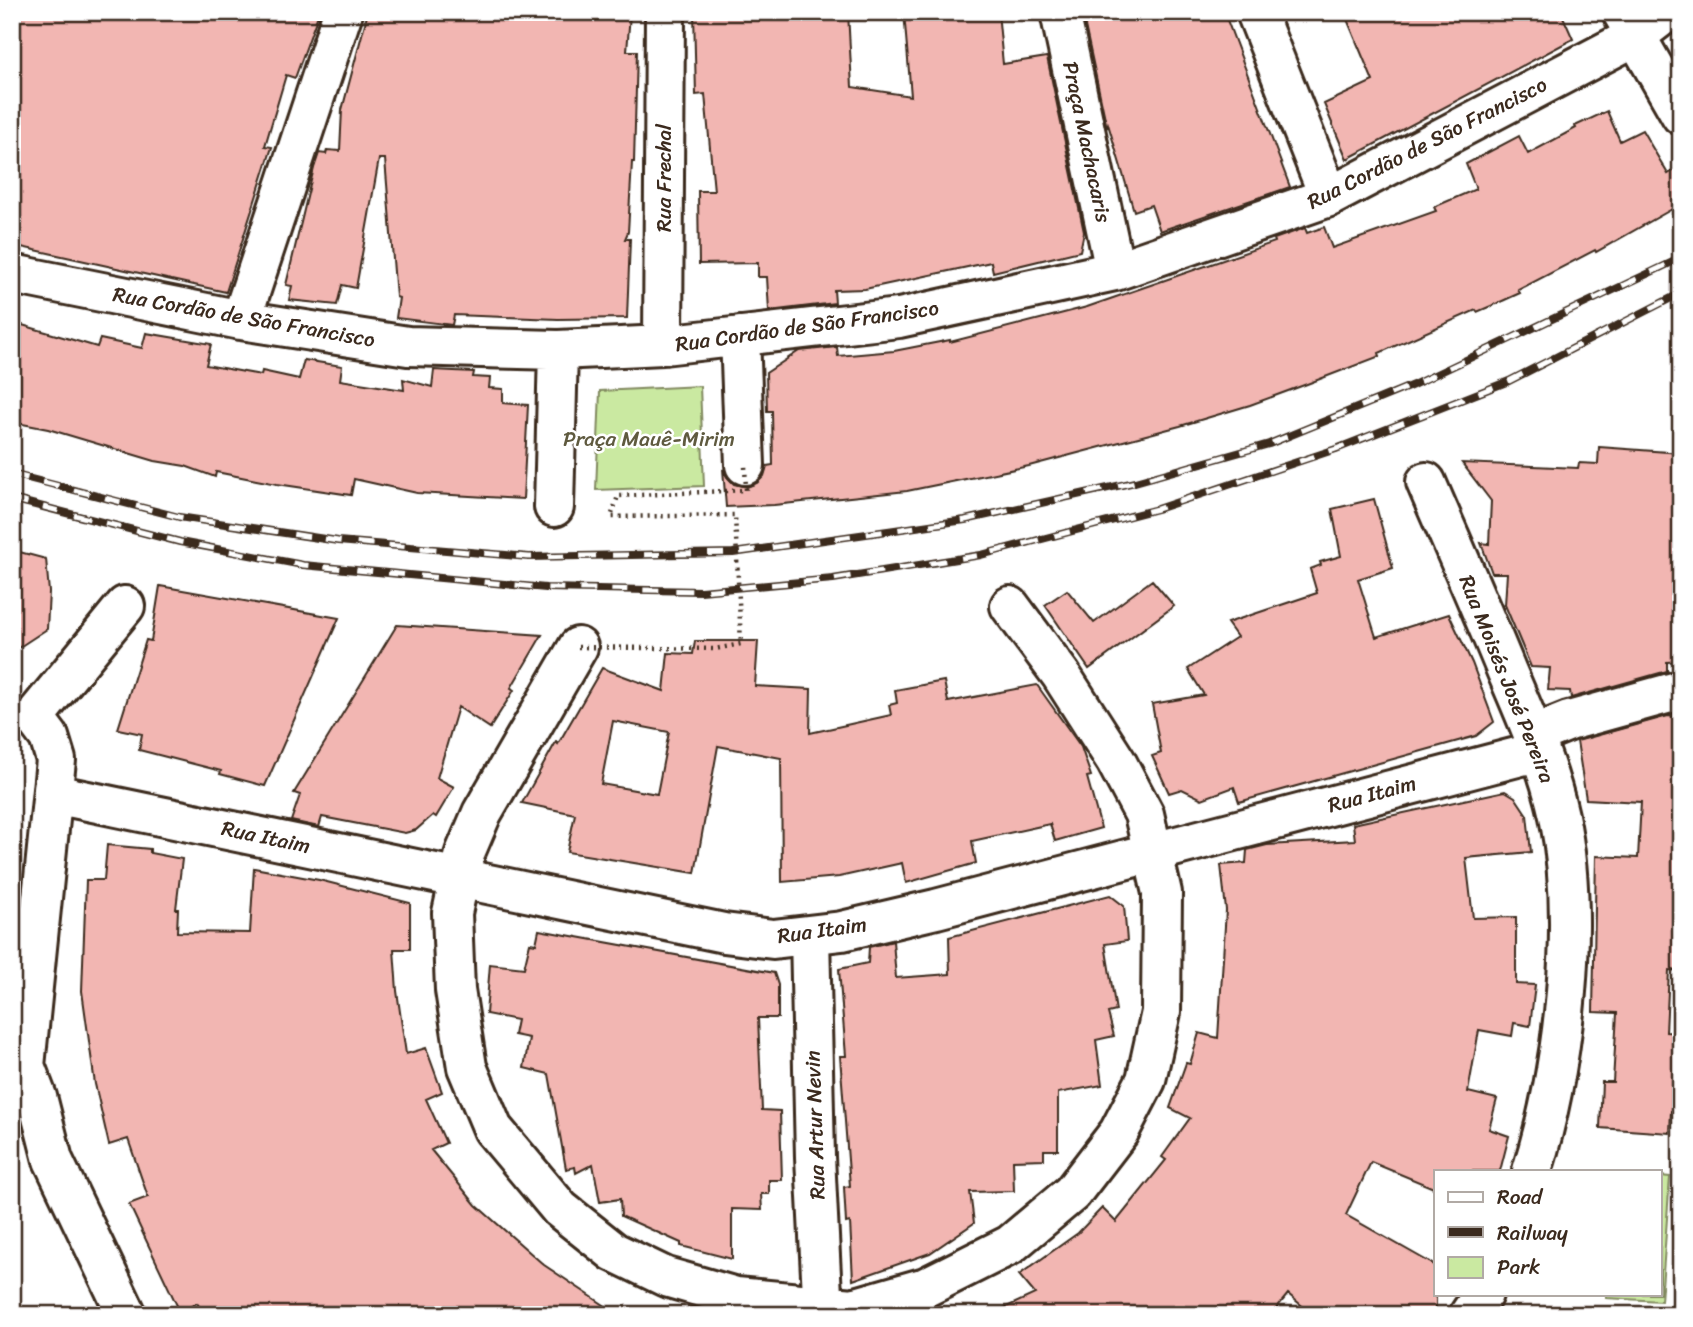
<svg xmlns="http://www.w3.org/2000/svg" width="1693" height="1327" font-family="Sriracha,sans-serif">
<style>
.green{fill:#cae9a1;stroke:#828a60;stroke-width:2}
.building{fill:#f2b6b2;stroke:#3b2a1e;stroke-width:2;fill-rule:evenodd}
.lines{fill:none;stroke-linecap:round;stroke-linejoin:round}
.minor-casing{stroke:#3b2a1e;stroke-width:44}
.minor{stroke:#fff;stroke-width:38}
.rail-casing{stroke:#3b2a1e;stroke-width:8}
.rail{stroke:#fff;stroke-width:5;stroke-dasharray:16;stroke-linecap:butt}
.path-bridge{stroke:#3b2a1e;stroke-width:4.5;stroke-dasharray:2 5;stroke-linecap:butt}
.labels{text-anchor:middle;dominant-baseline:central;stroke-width:5;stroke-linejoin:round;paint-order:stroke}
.street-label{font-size:21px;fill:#3b2a1e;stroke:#fff}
.park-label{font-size:21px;fill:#5f5a3f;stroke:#fff}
</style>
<rect width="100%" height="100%" fill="#fff"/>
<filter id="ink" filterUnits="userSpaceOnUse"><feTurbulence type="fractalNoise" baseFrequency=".0143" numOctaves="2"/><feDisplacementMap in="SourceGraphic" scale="14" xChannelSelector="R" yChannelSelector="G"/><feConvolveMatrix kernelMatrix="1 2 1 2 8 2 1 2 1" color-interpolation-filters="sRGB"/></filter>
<g filter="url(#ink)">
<path class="green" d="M 700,386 L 704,486 L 596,490 L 600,391 Z
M 1660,1176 L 1670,1177 L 1661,1301 L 1606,1298 L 1606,1294 L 1660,1294 Z"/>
<path class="building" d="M 12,12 L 319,12 L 295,78 L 286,75 L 265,146 L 272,147 L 226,292 L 12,245 Z
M 368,12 L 610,12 L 630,14 L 627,51 L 637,51 L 634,162 L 632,162 L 628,232 L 625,239 L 630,239 L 627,318 L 558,319 L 454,315 L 452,325 L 396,318 L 399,298 L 396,297 L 385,159 L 379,159 L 356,288 L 342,285 L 337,305 L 289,300 L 292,286 L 286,285 L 314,168 L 319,153 L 326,154 L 327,150 L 340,151 L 342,110 Z
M 694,12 L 848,12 L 852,87 L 911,96 L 904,12 L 998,12 L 1003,64 L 1047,57 L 1084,232 L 1080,251 L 993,272 L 991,262 L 865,289 L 834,290 L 835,303 L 769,311 L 767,277 L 758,277 L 758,263 L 699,264 L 698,191 L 714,191 L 705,94 L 696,95 Z
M 1082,12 L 1224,12 L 1290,187 L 1160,231 L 1151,205 L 1134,211 L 1108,124 L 1107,128 Z
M 1344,12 L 1561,12 L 1573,39 L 1347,159 L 1324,104 L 1373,81 Z
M 1607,111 L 1620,141 L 1642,130 L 1668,174 L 1681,166 L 1681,204 L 1596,252 L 1595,250 L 1518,290 L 1520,293 L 1498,303 L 1477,312 L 1476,310 L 1379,353 L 1380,356 L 1307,384 L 1250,405 L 1180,426 L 1029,466 L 907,491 L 774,505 L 726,507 L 723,469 L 727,477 L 734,484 L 747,487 L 757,483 L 764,476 L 767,466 L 773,465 L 772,411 L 767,411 L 766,373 L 799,351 L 837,347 L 838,356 L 894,351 L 950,340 L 950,342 L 1087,307 L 1275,242 L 1274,239 L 1305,228 L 1307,233 L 1324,227 L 1332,248 L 1436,211 L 1434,207 L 1476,189 L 1466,164 L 1519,136 L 1528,154 L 1576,128 L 1575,126 Z
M 12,322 L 97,347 L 100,339 L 142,348 L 146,333 L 211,344 L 206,365 L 261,375 L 262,371 L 299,379 L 304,360 L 342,366 L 340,380 L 404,390 L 403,379 L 432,387 L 434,370 L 474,372 L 473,377 L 490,378 L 489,388 L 503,389 L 503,403 L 528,405 L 523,499 L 417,493 L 354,479 L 351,495 L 277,484 L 216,472 L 215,477 L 185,466 L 155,461 L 48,429 L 12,422 Z
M 1599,447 L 1681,453 L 1681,661 L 1667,662 L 1667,671 L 1571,698 L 1570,691 L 1548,690 L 1550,668 L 1531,667 L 1505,605 L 1507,573 L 1492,573 L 1481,543 L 1489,544 L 1491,501 L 1462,463 L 1578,468 L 1579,463 L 1598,464 Z
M 1374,499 L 1393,568 L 1358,579 L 1376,637 L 1449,614 L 1472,663 L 1494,722 L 1476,736 L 1239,802 L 1234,787 L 1202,799 L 1182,789 L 1169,793 L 1152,756 L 1161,753 L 1152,704 L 1204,695 L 1188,669 L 1237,637 L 1227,623 L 1317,593 L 1310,569 L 1321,565 L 1320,562 L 1341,556 L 1332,509 Z
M 12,550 L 46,559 L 49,592 L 47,629 L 12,652 Z
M 1152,580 L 1174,606 L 1089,669 L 1045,605 L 1067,590 L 1094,623 Z
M 160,586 L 339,618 L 265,786 L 220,774 L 221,771 L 139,750 L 142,734 L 118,729 L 146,640 L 151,641 Z
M 397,625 L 542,635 L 511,688 L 514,690 L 490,728 L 458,707 L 437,778 L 454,787 L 436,817 L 433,815 L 416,830 L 405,833 L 322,817 L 319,827 L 291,821 L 300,795 L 294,793 Z
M 695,641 L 758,641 L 755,686 L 811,689 L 810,733 L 891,715 L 889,705 L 897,703 L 895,690 L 944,681 L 948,702 L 1037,685 L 1081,747 L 1091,776 L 1087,777 L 1101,828 L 1055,841 L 1050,824 L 972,841 L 976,863 L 906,883 L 902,863 L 839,877 L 782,882 L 781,758 L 718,746 L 695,873 L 567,852 L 575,814 L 522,803 L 556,742 L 558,744 L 602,668 L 664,691 L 668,653 L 693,654 ZM 613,721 L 669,732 L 657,794 L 601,784 Z
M 1668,716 L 1681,717 L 1681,971 L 1669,970 L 1666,1032 L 1681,1033 L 1681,1112 L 1671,1111 L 1670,1133 L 1600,1128 L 1602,1082 L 1613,1082 L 1617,1013 L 1593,1012 L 1596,856 L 1638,858 L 1641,802 L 1586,799 L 1577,741 Z
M 1505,791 L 1515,797 L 1527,815 L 1531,852 L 1466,858 L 1473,918 L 1516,917 L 1516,984 L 1535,985 L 1530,1026 L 1514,1023 L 1512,1036 L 1479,1030 L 1468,1092 L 1497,1099 L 1489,1129 L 1509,1136 L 1500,1171 L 1436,1171 L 1436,1189 L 1371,1162 L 1346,1215 L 1436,1266 L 1436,1315 L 1313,1315 L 1288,1294 L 1271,1315 L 989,1315 L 1035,1294 L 1019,1275 L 1078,1233 L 1102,1208 L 1116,1222 L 1166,1160 L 1162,1157 L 1190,1118 L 1170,1108 L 1186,1063 L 1190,1064 L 1199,1033 L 1218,1038 L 1226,910 L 1221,865 L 1246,863 L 1247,850 L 1267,845 L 1355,840 L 1353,824 Z
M 107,845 L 150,849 L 150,853 L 182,859 L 176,909 L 178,909 L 177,932 L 250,933 L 254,868 L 319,880 L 410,903 L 410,949 L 394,949 L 397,991 L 406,1054 L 426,1048 L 442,1092 L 426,1099 L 446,1143 L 431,1150 L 476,1205 L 544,1265 L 619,1315 L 205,1315 L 197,1303 L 180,1312 L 129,1204 L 148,1197 L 128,1139 L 109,1145 L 95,1084 L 82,991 L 86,880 L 104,880 Z
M 1110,895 L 1124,906 L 1127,941 L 1105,944 L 1116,1011 L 1108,1013 L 1114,1036 L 1096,1040 L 1102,1085 L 1058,1093 L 1058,1150 L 1044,1150 L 1044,1159 L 1013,1160 L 1014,1191 L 970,1192 L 974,1223 L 930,1253 L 853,1280 L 850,1222 L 846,1223 L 844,1187 L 850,1186 L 840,1056 L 846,1056 L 839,969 L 868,963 L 869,947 L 893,941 L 896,978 L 950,974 L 949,937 Z
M 539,930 L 774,973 L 778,985 L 778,1018 L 758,1018 L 762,1110 L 780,1111 L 782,1180 L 769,1180 L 769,1194 L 761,1194 L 762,1210 L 732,1209 L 732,1259 L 681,1246 L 681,1243 L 621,1216 L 620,1199 L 600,1202 L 593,1164 L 576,1173 L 575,1167 L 566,1169 L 549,1074 L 524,1068 L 529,1038 L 514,1035 L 517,1020 L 486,1014 L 490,964 L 524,968 L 530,943 L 536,944 Z"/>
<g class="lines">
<defs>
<path id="minor" d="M 1060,12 L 1115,271
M 1256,12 L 1329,197
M 1622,12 L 1681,115
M 12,274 L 241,320 L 408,346 L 558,350 L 663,345 L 899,318 L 1115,271 L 1329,197 L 1636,36 L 1667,12
M 241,320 L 343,12
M 740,336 L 745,465
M 663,345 L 665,12
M 1426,482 C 1453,545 1481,608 1507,672 C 1527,719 1548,766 1559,816 C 1581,922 1564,1068 1532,1171
M 554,507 L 558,350
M 578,647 L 482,813 L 465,853 L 452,913 L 455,990 L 467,1067 L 493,1129 L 560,1209 L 614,1252 L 666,1277 L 736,1297 L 853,1308 L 926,1287 L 1010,1245 L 1072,1193 L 1119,1132 L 1146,1080 L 1161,1012 L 1162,893 L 1144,814 L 1116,761 L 1061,675 L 1010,606
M 34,717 L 125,606
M 1534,735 L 1569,721 L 1681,690
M 54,794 L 724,933 L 773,939 L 842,931 L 936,909 L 1540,751
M 810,935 L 815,1157 L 823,1315
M 16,1042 L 37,1097 L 53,1160 L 127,1315
M 25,1066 L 56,760 L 49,737 L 34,717
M 1469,1315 L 1483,1294"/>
</defs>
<use href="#minor" class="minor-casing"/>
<use href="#minor" class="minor"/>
<defs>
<path id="rail" d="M 12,474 L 179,517 L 338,541 L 529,557 L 733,553 L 965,520 L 1135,482 L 1269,444 L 1413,385 L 1681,258
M 12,499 L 180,542 L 303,565 L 546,588 L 701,591 L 833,579 L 981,555 L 1157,509 L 1336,449 L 1509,381 L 1681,293"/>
</defs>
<use href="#rail" class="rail-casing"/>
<use href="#rail" class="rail"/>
<path class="path-bridge" d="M 578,647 L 715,649 L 741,644 L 735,515 L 611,517 L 618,496 L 746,490 L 745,465"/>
</g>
</g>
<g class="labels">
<g class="street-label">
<text transform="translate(1087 142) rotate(78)">Praça Machacaris</text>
<text transform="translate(1427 143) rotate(-27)">Rua Cordão de São Francisco</text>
<text transform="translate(664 178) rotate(-90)">Rua Frechal</text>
<text transform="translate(244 317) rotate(10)">Rua Cordão de São Francisco</text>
<text transform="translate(807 326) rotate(-8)">Rua Cordão de São Francisco</text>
<text transform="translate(1507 679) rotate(68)">Rua Moisés José Pereira</text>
<text transform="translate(1372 794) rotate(-15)">Rua Itaim</text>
<text transform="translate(266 837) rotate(12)">Rua Itaim</text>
<text transform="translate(822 930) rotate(-8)">Rua Itaim</text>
<text transform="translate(815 1125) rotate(-92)">Rua Artur Nevin</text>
</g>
<g class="park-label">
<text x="649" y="439">Praça Mauê-Mirim</text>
</g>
</g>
<rect width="1693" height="1327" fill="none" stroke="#fff" stroke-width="42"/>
<rect x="21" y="21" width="1651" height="1285" fill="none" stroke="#3b2a1e" stroke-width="2.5" filter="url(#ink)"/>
<rect x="1434" y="1170" width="228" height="126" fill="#ffffff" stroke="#b1aaa5" stroke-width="2"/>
<rect x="1448" y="1192" width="35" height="10" fill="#ffffff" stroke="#b1aaa5" stroke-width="2"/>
<text x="1497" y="1204" font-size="21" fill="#3b2a1e">Road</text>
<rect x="1448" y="1227" width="35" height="10" fill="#3b2a1e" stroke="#b1aaa5" stroke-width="2"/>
<text x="1497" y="1240" font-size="21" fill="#3b2a1e">Railway</text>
<rect x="1448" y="1257" width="35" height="21" fill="#cae9a1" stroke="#b1aaa5" stroke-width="2"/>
<text x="1497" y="1274" font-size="21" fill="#3b2a1e">Park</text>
</svg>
